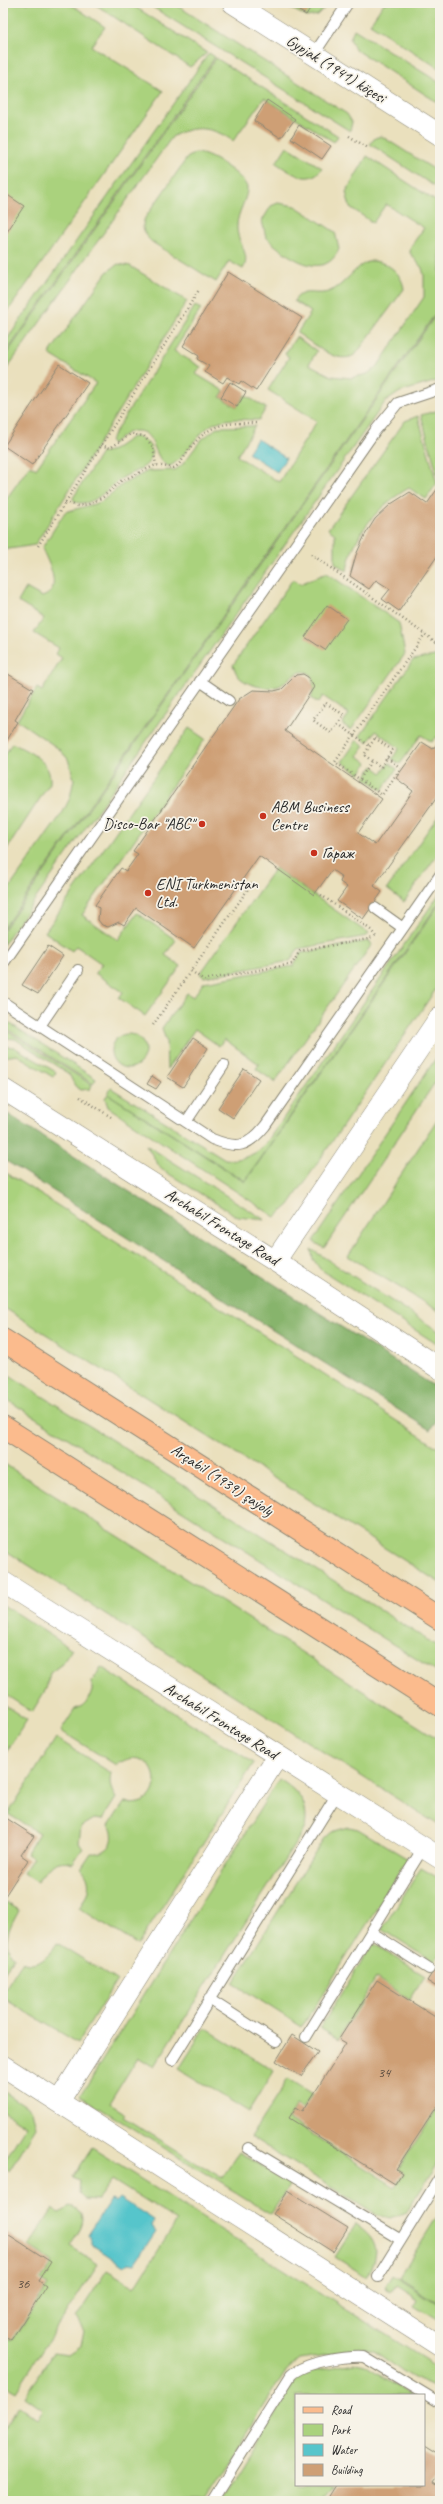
<svg xmlns="http://www.w3.org/2000/svg" width="443" height="2504" font-family="Caveat,sans-serif">
<style>
.green{fill:#aad27d;stroke:#6a7e54}
.forest{fill:#87b46c;stroke:#59704c}
.water{fill:#57c5cb;stroke:#41787b}
.building{fill:#ce9f75}
.lines{fill:none;stroke-linecap:round;stroke-linejoin:round}
.service-casing{stroke:#8a8674;stroke-width:12}
.minor-casing{stroke:#8a8674;stroke-width:22}
.primary-casing{stroke:#8a8674;stroke-width:24}
.path{stroke:#8a8674;stroke-width:2.5;stroke-dasharray:1 3;stroke-linecap:butt}
.service{stroke:#fff;stroke-width:10}
.minor{stroke:#fff;stroke-width:21}
.primary{stroke:#fbbb8d;stroke-width:22}
.poi-dot{fill:#c8321e;stroke:#f7f3e8;stroke-width:1.5}
.labels{text-anchor:middle;dominant-baseline:central;stroke-width:3.5;stroke-linejoin:round;paint-order:stroke}
.number-label{font-size:14px;fill:#54483e}
.street-label{font-size:16px;fill:#2b2b2b;stroke:#f7f3e8}
.poi-label{font-size:16px;fill:#2b2b2b;stroke:#f7f3e8;text-anchor:start}
</style>
<rect width="100%" height="100%" fill="#f7f3e8"/>
<filter id="ink" filterUnits="userSpaceOnUse"><feTurbulence type="fractalNoise" baseFrequency=".025" numOctaves="2"/><feDisplacementMap in="SourceGraphic" scale="8" xChannelSelector="R" yChannelSelector="G"/><feConvolveMatrix kernelMatrix="1 2 1 2 8 2 1 2 1" color-interpolation-filters="sRGB"/></filter>
<filter id="wash" filterUnits="userSpaceOnUse"><feTurbulence type="fractalNoise" baseFrequency=".012" numOctaves="4" result="noise"/><feDisplacementMap in="SourceGraphic" scale="16" xChannelSelector="R" yChannelSelector="G"/><feGaussianBlur stdDeviation="0.9" result="paint"/><feColorMatrix in="noise" values="0 0 0 0 0 0 0 0 0 0 0 0 0 0 0 0 0 1.4 0 .05"/><feComposite in="paint" operator="in"/></filter>
<g filter="url(#wash)">
<rect width="100%" height="100%" fill="#eae0bd"/>
<path class="green" d="M 3,3 L 69,3 L 105,27 L 91,46 L 163,91 L 3,318 Z
M 93,3 L 129,3 L 207,53 L 190,67 Z
M 146,3 L 173,3 L 347,114 L 352,122 L 350,131 Z
M 281,3 L 325,3 L 328,5 L 318,15 L 307,17 Z
M 384,3 L 440,3 L 440,69 L 370,24 Z
M 354,29 L 440,83 L 440,104 L 355,49 L 350,39 Z
M 209,53 L 215,57 L 3,357 L 3,345 Z
M 216,58 L 338,136 L 334,142 L 264,98 L 233,141 C 214,127 193,124 172,137 L 3,374 L 3,359 Z
M 381,136 L 440,173 L 440,190 L 370,144 L 375,138 Z
M 287,146 L 322,168 C 309,187 290,172 276,163 Z
M 195,153 C 208,152 242,174 247,187 C 248,199 237,212 237,226 C 236,242 252,254 243,269 L 229,261 L 216,282 L 152,242 C 145,236 140,228 145,218 L 187,158 Z
M 367,156 L 440,204 L 440,307 L 3,929 L 3,897 L 63,812 L 70,798 L 74,779 L 68,759 L 59,749 L 17,720 L 37,688 L 42,691 L 62,658 L 56,654 L 59,648 L 34,633 L 44,618 L 18,602 L 26,588 L 42,597 C 65,590 47,561 42,548 L 65,512 L 101,502 L 123,484 L 148,471 L 175,470 L 182,465 L 201,440 L 218,427 L 255,426 L 237,456 L 279,482 L 317,421 L 268,390 L 289,357 L 285,354 L 296,337 L 317,351 L 309,364 L 331,376 L 351,378 L 367,374 L 377,367 L 424,297 L 424,275 L 422,268 L 410,253 L 411,246 L 424,228 L 386,204 L 373,223 L 350,207 L 346,192 Z
M 278,203 L 295,206 L 335,232 L 339,249 C 324,284 284,255 266,237 L 262,221 L 271,206 Z
M 371,261 C 387,261 402,273 404,289 L 356,354 C 338,367 313,343 297,333 L 311,312 L 294,301 C 303,287 314,296 328,292 C 346,286 354,265 371,261 Z
M 118,264 L 130,266 L 187,301 L 35,545 L 3,550 L 3,495 L 7,498 L 30,465 L 36,469 L 96,383 L 49,354 L 107,272 Z
M 195,306 L 201,309 L 174,351 L 201,367 L 196,374 L 224,391 L 220,397 L 237,407 L 245,395 L 266,408 L 259,420 C 245,420 228,417 215,423 C 198,430 180,466 168,466 C 151,458 157,425 130,432 C 123,434 118,440 112,444 L 110,440 Z
M 440,309 L 440,380 L 400,392 L 385,402 L 3,945 L 3,931 Z
M 440,410 L 440,479 L 439,480 L 421,415 Z
M 418,416 L 437,483 L 426,499 L 409,488 C 379,505 352,535 347,571 L 335,563 L 335,534 L 328,529 L 405,421 Z
M 132,437 C 146,435 158,451 148,463 C 142,470 130,473 122,478 C 107,487 95,508 75,502 L 73,498 L 101,453 L 113,450 Z
M 327,573 L 399,623 L 405,654 L 351,730 L 342,724 L 349,714 L 323,696 L 318,703 L 311,698 C 316,686 314,665 296,674 C 290,676 287,682 281,685 C 269,691 247,686 238,676 C 236,673 234,668 233,665 L 293,579 L 300,584 Z
M 440,655 L 440,740 L 435,737 L 432,742 L 421,735 L 400,764 L 392,759 L 399,748 L 376,731 L 368,742 L 360,736 L 413,660 Z
M 189,728 L 205,739 L 82,915 L 118,940 L 137,913 L 176,940 L 165,955 L 181,966 L 145,1016 L 119,998 L 123,992 L 95,973 L 102,964 L 76,946 L 72,951 L 45,932 Z
M 357,740 L 365,746 L 358,756 L 367,763 L 360,774 L 342,762 Z
M 12,743 C 29,752 52,761 50,783 L 3,855 L 3,759 Z
M 389,763 L 397,769 L 382,790 L 365,778 L 373,766 L 382,773 Z
M 440,813 L 440,851 L 404,902 L 387,889 Z
M 275,868 L 369,934 L 367,936 L 298,949 L 290,961 L 204,977 L 200,974 Z
M 440,893 L 440,901 L 245,1181 L 108,1094 L 111,1088 L 225,1159 C 238,1161 254,1156 264,1146 Z
M 440,903 L 440,983 L 289,1205 L 275,1217 L 108,1107 L 105,1098 L 108,1094 L 245,1182 Z
M 368,941 L 372,944 L 275,1082 L 256,1069 L 259,1064 L 224,1039 L 219,1046 L 195,1029 L 167,1069 L 166,1041 L 162,1028 L 187,993 L 193,997 L 204,982 L 293,966 L 301,953 Z
M 3,1019 L 96,1079 L 93,1084 L 3,1026 Z
M 3,1028 L 92,1085 L 90,1089 L 81,1090 L 75,1086 L 69,1074 L 15,1039 L 3,1038 Z
M111 1051a17 17 0 1 1 34 0a17 17 0 1 1-34 0Z
M 3,1046 L 14,1047 L 56,1072 L 53,1077 L 17,1055 L 3,1057 Z
M 440,1052 L 440,1075 L 324,1248 L 313,1241 Z
M 440,1115 L 440,1312 L 348,1256 Z
M 146,1145 L 265,1220 L 238,1217 L 161,1169 Z
M 3,1171 L 281,1346 L 440,1449 L 440,1583 L 3,1307 Z
M 311,1249 L 440,1332 L 440,1346 L 320,1269 L 313,1259 Z
M 3,1371 L 440,1648 L 440,1674 L 3,1397 Z
M 3,1463 L 440,1740 L 440,1826 L 3,1549 Z
M 3,1605 L 72,1649 L 62,1664 L 50,1673 L 46,1689 L 32,1712 L 3,1693 Z
M 101,1667 L 254,1763 L 138,1945 L 79,1908 C 88,1895 94,1881 81,1868 L 91,1853 C 109,1855 118,1840 109,1825 L 124,1803 C 173,1812 159,1736 116,1765 L 61,1731 L 75,1709 L 82,1706 L 89,1699 L 92,1691 L 92,1682 Z
M 3,1704 L 27,1720 L 3,1757 Z
M 56,1738 L 111,1773 C 109,1783 110,1789 116,1798 L 102,1820 L 94,1819 L 81,1827 L 79,1842 L 83,1848 L 73,1863 C 56,1857 46,1869 37,1882 L 23,1873 L 33,1858 L 26,1854 L 39,1833 L 8,1814 Z
M 279,1779 C 299,1792 309,1803 305,1828 L 154,2067 L 138,2057 L 109,2104 L 125,2114 L 123,2117 L 222,2178 L 239,2152 L 290,2184 L 271,2214 L 80,2096 Z
M 349,1827 L 358,1829 L 408,1859 L 302,2027 L 233,1983 L 324,1838 L 331,1832 Z
M 421,1868 L 440,1879 L 440,1953 L 434,1962 L 382,1929 Z
M 4,1901 L 19,1910 C 11,1924 0,1943 14,1957 L 3,1974 Z
M 57,1943 L 117,1980 L 78,2043 L 3,1998 L 3,1992 L 22,1962 C 38,1969 49,1956 57,1943 Z
M 373,1943 L 425,1976 L 410,2000 L 376,1978 L 338,2039 L 320,2028 Z
M 205,2028 L 274,2071 L 249,2112 L 179,2069 Z
M 288,2079 L 312,2094 L 303,2109 L 296,2105 L 288,2119 L 395,2187 L 404,2173 L 398,2169 L 440,2104 L 440,2159 L 406,2212 L 390,2218 L 376,2215 L 251,2137 Z
M 3,2091 L 32,2110 L 36,2128 L 9,2171 L 3,2167 L 3,2163 L 26,2126 L 3,2111 Z
M 92,2148 L 440,2369 L 440,2386 C 428,2392 386,2359 374,2351 L 365,2349 L 300,2359 L 287,2370 L 204,2501 L 3,2501 L 3,2431 L 19,2406 L 37,2418 L 43,2410 L 25,2397 L 53,2353 L 68,2355 L 81,2346 L 84,2331 L 76,2318 L 107,2270 L 135,2287 L 177,2221 L 112,2180 L 97,2200 L 84,2199 L 79,2194 L 80,2180 L 73,2177 Z
M 71,2207 C 94,2214 78,2233 70,2246 L 98,2264 L 16,2391 L 3,2383 L 3,2340 L 5,2337 L 12,2341 L 48,2285 L 41,2280 L 53,2262 L 29,2246 L 53,2209 L 59,2213 Z
M 436,2218 L 440,2220 L 440,2304 L 399,2278 Z
M 356,2224 C 379,2239 381,2254 367,2277 L 335,2257 Z
M 392,2275 L 440,2305 L 440,2322 L 414,2306 L 418,2299 L 396,2285 L 391,2292 L 385,2287 Z
M 354,2363 L 365,2365 L 412,2395 L 296,2395 L 296,2485 L 333,2485 L 322,2501 L 221,2501 L 298,2377 L 304,2373 Z"/>
<path class="forest" d="M 3,1111 L 440,1390 L 440,1415 L 430,1430 L 3,1159 Z"/>
<path class="water" d="M 257,439 L 286,458 L 277,472 L 248,453 Z
M 120,2198 L 154,2220 L 152,2226 L 156,2231 L 134,2264 L 128,2263 L 124,2266 L 91,2244 L 91,2239 L 88,2234 L 111,2200 L 116,2202 Z"/>
<g id="blocks">
<path class="building" d="M 305,3 L 312,5 L 306,15 L 299,11 Z
M 267,100 L 295,119 L 281,138 L 254,121 Z
M 299,125 L 331,146 L 322,159 L 291,138 Z
M 3,192 L 24,206 L 3,238 Z
M 228,272 L 302,318 L 256,391 L 241,381 L 239,384 L 227,377 L 223,383 L 205,372 L 209,366 L 197,359 L 199,356 L 183,346 Z
M 59,364 L 88,383 L 32,465 L 4,446 Z
M 230,382 L 246,392 L 237,407 L 221,397 Z
M 440,485 L 440,552 L 399,611 L 382,599 L 390,589 L 376,580 L 369,589 L 350,576 L 356,555 L 365,535 L 375,519 L 391,504 L 410,492 L 427,504 Z
M 327,605 L 347,619 L 325,650 L 305,637 Z
M 3,671 L 33,689 L 15,720 L 18,722 L 3,747 Z
M 303,674 L 308,677 L 314,687 L 285,731 L 382,799 L 358,833 L 375,845 L 413,791 L 396,778 L 422,742 L 433,749 L 436,745 L 440,748 L 440,793 L 374,886 L 382,892 L 363,919 L 337,901 L 347,887 L 340,882 L 342,877 L 332,870 L 314,895 L 259,856 L 194,948 L 136,908 L 124,925 L 119,922 L 108,927 L 102,925 L 98,920 L 99,908 L 95,905 L 121,868 L 126,871 L 138,854 L 133,851 L 239,699 L 253,690 L 274,691 L 282,689 L 296,675 Z
M 48,946 L 63,956 L 38,994 L 22,985 Z
M 193,1038 L 208,1048 L 183,1087 L 167,1077 Z
M 244,1069 L 259,1079 L 233,1118 L 218,1108 Z
M 152,1076 L 161,1082 L 156,1089 L 147,1084 Z
M 3,1816 L 34,1836 L 21,1855 L 28,1860 L 3,1899 Z
M 440,1961 L 440,1989 L 427,1981 Z
M 377,1980 L 440,2020 L 440,2102 L 396,2169 L 402,2173 L 395,2184 L 289,2118 L 296,2107 L 303,2111 L 346,2043 L 339,2039 Z
M 292,2035 L 318,2052 L 301,2076 L 276,2061 Z
M 288,2191 L 348,2228 L 333,2252 L 273,2214 Z
M 3,2231 L 51,2262 L 39,2281 L 46,2286 L 11,2340 L 4,2335 L 3,2337 Z
M 424,2447 L 440,2457 L 440,2472 L 433,2482 L 440,2486 L 440,2501 L 326,2501 L 336,2485 L 424,2485 Z"/>
</g>
</g>
<g filter="url(#ink)">
<use href="#blocks" fill-opacity="0" stroke="#8a8674" stroke-width="1"/>
<g class="lines">
<defs>
<path id="service" d="M 314,54 L 348,3
M 200,681 L 229,701
M 375,908 L 403,928
M 3,964 L 375,431 L 398,403 L 440,389
M 3,1002 L 212,1139 C 237,1149 247,1148 265,1126 L 440,875
M 40,1026 L 78,970
M 186,1122 L 224,1065
M 371,1932 L 429,1969
M 209,1999 L 276,2042
M 306,2037 L 423,1848
M 172,2060 L 337,1794
M 248,2148 L 401,2240
M 378,2277 L 440,2177
M 212,2501 L 291,2375 C 305,2362 345,2356 364,2357 L 440,2403"/>
<path id="minor" d="M 233,3 L 440,135
M 3,1089 L 275,1261 L 440,1369
M 275,1261 L 440,1017
M 3,1582 L 440,1858
M 3,2066 L 440,2346
M 59,2101 L 277,1757"/>
<path id="primary" d="M 3,1340 L 440,1619
M 3,1427 L 440,1705"/>
</defs>
<use href="#service" class="service-casing"/>
<use href="#minor" class="minor-casing"/>
<use href="#primary" class="primary-casing"/>
<path class="path" d="M 349,136 L 368,148
M 101,445 L 110,448 L 131,434 L 144,436 L 153,447 L 156,465
M 65,503 L 78,506 L 89,504 L 103,497 L 121,481 L 156,465 L 174,468 C 182,463 185,455 190,448 C 211,422 226,423 257,423
M 38,546 L 199,290
M 311,554 L 440,645
M 326,703 L 344,715 L 331,733 L 313,720 Z
M 338,724 L 370,746
M 375,738 L 392,750 L 381,767 L 364,755 Z
M 387,758 L 401,768 L 382,795 L 335,762 L 425,634
M 360,779 L 372,761
M 321,895 L 371,930 L 376,937
M 191,971 L 204,980 L 292,964 L 300,951 L 374,938
M 153,1025 L 253,882
M 80,1097 L 111,1117"/>
<use href="#service" class="service"/>
<use href="#minor" class="minor"/>
<use href="#primary" class="primary"/>
</g>
</g>
<g class="poi-dot">
<circle cx="263" cy="816" r="4"/>
<circle cx="202" cy="824" r="4"/>
<circle cx="314" cy="853" r="4"/>
<circle cx="148" cy="893" r="4"/>
</g>
<g class="labels">
<g class="number-label">
<text x="384" y="2072">34</text>
<text x="23" y="2283">36</text>
</g>
<g class="street-label">
<text transform="translate(336 69) rotate(32)">Gypjak (1941) köçesi</text>
<text transform="translate(222 1227) rotate(32)">Archabil Frontage Road</text>
<text transform="translate(222 1480) rotate(33)">Arçabil (1939) şaýoly</text>
<text transform="translate(221 1721) rotate(32)">Archabil Frontage Road</text>
</g>
<g class="poi-label">
<text x="271" y="807">ABM Business<tspan x="271" dy="18">Centre</tspan></text>
<text x="194" y="824" text-anchor="end">Disco-Bar "ABC"</text>
<text x="322" y="853">Гараж</text>
<text x="156" y="884">ENI Turkmenistan<tspan x="156" dy="18">Ltd.</tspan></text>
</g>
</g>
<rect width="443" height="2504" fill="none" stroke="#f7f3e8" stroke-width="16"/>
<rect x="295" y="2394" width="130" height="92" fill="#f7f3e8" stroke="#a5a39c"/>
<rect x="303" y="2407" width="20" height="6" fill="#fbbb8d" stroke="#a5a39c"/>
<text x="331" y="2414" font-size="12" fill="#2b2b2b">Road</text>
<rect x="303" y="2424" width="20" height="12" fill="#aad27d" stroke="#a5a39c"/>
<text x="331" y="2434" font-size="12" fill="#2b2b2b">Park</text>
<rect x="303" y="2444" width="20" height="12" fill="#57c5cb" stroke="#a5a39c"/>
<text x="331" y="2454" font-size="12" fill="#2b2b2b">Water</text>
<rect x="303" y="2464" width="20" height="12" fill="#ce9f75" stroke="#a5a39c"/>
<text x="331" y="2474" font-size="12" fill="#2b2b2b">Building</text>
</svg>
